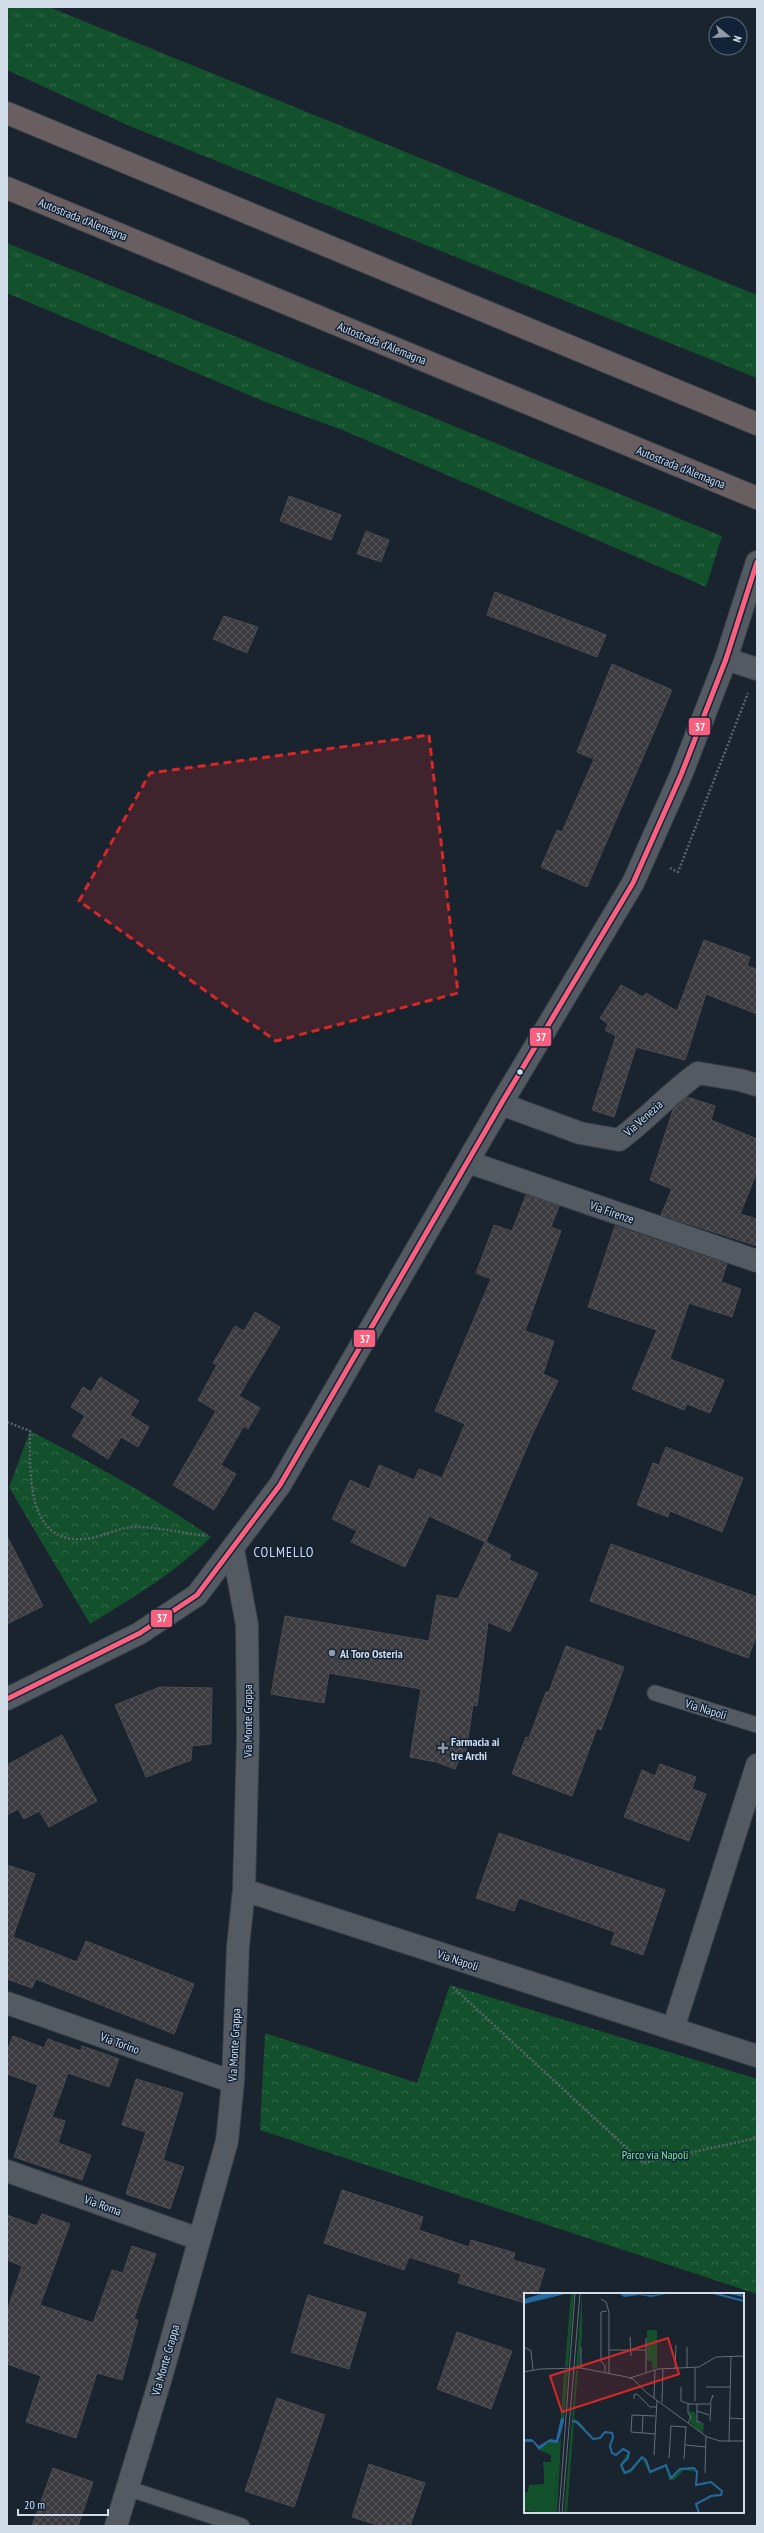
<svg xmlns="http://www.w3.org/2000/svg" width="764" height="2533" font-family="'PT Sans Narrow',sans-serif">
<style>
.grass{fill:url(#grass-tufts)}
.park{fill:url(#park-crowns)}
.building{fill:url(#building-cross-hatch);stroke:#4b4b50}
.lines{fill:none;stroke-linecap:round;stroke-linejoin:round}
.service-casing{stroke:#383f49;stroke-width:17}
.minor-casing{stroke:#383f49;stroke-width:24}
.secondary-casing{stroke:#383f49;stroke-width:24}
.motorway-casing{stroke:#383f49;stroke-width:24}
.path{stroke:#5c636a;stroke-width:2.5;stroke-dasharray:2 2;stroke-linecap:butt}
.service{stroke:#535a62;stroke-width:15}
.minor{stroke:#535a62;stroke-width:22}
.secondary{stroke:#535a62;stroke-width:22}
.motorway{stroke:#695f61;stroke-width:22}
.bus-1-casing{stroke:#122337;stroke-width:8}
.bus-1{stroke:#f8607d;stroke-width:5}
.marked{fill:#d62828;fill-opacity:0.2;stroke:#d62828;stroke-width:3;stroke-dasharray:8 5;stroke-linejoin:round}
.bus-dot{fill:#d2ddea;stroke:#122337;stroke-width:1.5}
.poi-dot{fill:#929ca9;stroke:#122337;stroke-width:1.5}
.labels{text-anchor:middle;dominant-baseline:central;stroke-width:3;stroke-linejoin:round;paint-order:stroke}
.street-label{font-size:12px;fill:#d2ddea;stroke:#122337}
.poi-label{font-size:12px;font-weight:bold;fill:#d2ddea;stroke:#122337;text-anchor:start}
.park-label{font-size:12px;fill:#7ce89b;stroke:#122337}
.quarter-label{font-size:14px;letter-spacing:1px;fill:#d2ddea;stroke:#122337}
.inset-river{fill:none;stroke:#246aa1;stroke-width:2}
.inset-road{fill:none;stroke:#646e7a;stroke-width:1}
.view{fill:#d62828;fill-opacity:0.15;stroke:#d62828;stroke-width:2}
.inset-edge{fill:none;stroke:#d2ddea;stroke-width:2}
.line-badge{stroke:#122337;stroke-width:1.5}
.badge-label{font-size:11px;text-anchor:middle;font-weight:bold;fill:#fff}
</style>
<defs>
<pattern id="grass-tufts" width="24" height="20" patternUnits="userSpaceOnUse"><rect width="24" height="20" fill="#12512c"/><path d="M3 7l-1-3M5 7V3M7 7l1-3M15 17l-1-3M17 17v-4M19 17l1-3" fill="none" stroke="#346a4b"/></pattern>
<pattern id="park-crowns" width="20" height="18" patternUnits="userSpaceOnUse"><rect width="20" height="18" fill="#12512c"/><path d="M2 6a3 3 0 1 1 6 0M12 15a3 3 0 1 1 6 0" fill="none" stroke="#346a4b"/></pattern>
<pattern id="building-cross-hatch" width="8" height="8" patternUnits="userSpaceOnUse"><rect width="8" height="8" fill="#3a3a3f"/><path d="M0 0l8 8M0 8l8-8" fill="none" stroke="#56565b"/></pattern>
</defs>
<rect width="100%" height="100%" fill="#1a242f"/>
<path class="grass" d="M 7,7 L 49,7 L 757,295 L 757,378 L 132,127 L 7,70 Z
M 7,243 L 722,536 L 706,587 L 345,431 L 263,401 L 7,293 Z"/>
<path class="park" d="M 30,1431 C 93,1463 153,1497 211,1537 C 175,1573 134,1597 90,1624 L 9,1487 Z
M 450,1985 L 757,2079 L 757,2294 L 260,2130 L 265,2033 L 417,2083 Z"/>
<path class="building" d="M 289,496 L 341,515 L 331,540 L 280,521 Z
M 366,531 L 389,540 L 381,562 L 357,554 Z
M 495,592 L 606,635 L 597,657 L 487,615 Z
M 224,616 L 258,627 L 247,653 L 213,639 Z
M 612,664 L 672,690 L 587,887 L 541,867 L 557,830 L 562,832 L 594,759 L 577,752 Z
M 704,940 L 750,957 L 747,966 L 757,969 L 757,1014 L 706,994 L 685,1060 L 636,1047 L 614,1117 L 592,1110 L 616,1036 L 605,1030 L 608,1024 L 600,1018 L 621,985 L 643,997 L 646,993 L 677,1011 Z
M 687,1097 L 715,1106 L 711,1120 L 757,1139 L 757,1172 L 740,1214 L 757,1219 L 757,1246 L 661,1215 L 672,1189 L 650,1180 L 673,1110 Z
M 526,1195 L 559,1206 L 551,1227 L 561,1231 L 525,1331 L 554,1341 L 543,1374 L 558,1381 L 533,1433 L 486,1542 L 511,1555 L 509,1560 L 538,1573 L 510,1632 L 488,1622 L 477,1706 L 473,1705 L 466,1751 L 463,1751 L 455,1769 L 436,1762 L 410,1757 L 421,1689 L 329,1673 L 324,1703 L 271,1694 L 285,1616 L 429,1641 L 437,1595 L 458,1599 L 485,1542 L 429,1516 L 405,1567 L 351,1542 L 357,1531 L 332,1519 L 350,1480 L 369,1489 L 379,1465 L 414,1480 L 419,1469 L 442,1478 L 465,1424 L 435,1411 L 491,1279 L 476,1273 L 494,1225 L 512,1231 Z
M 615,1226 L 727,1264 L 721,1282 L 741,1289 L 732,1317 L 689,1303 L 670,1359 L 724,1380 L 710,1413 L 687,1404 L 684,1410 L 632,1389 L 657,1330 L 588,1307 Z
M 255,1312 L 280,1327 L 239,1396 L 260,1408 L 248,1429 L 244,1426 L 221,1465 L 236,1474 L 214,1510 L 173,1485 L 216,1411 L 198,1400 L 217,1365 L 213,1363 L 235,1326 L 244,1331 Z
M 100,1377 L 139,1401 L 130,1415 L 149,1427 L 138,1447 L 121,1437 L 108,1459 L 72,1436 L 85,1416 L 71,1407 L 83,1387 L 91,1392 Z
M 666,1447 L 743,1478 L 722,1532 L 670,1511 L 668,1517 L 637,1505 L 653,1463 L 659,1465 Z
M 7,1536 L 43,1606 L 7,1624 Z
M 611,1544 L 757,1597 L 757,1634 L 748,1658 L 590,1601 Z
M 566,1646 L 624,1667 L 601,1730 L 597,1728 L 572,1796 L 512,1774 L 526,1737 L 529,1738 L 546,1692 L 549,1692 Z
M 160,1687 L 212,1688 L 211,1744 L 192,1746 L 191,1760 L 146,1777 L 115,1705 Z
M 62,1735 L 97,1801 L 49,1827 L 39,1811 L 24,1819 L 18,1809 L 7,1815 L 7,1765 Z
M 660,1764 L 696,1777 L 692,1789 L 706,1794 L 689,1841 L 624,1817 L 642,1770 L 655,1776 Z
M 499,1833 L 665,1890 L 643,1955 L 611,1944 L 615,1932 L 519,1898 L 514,1911 L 476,1898 Z
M 7,1865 L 35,1874 L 13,1937 L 77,1962 L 86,1941 L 194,1984 L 174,2034 L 36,1979 L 32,1988 L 7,1979 Z
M 13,2036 L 44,2048 L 48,2039 L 81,2051 L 82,2046 L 119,2059 L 109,2087 L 68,2073 L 52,2117 L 65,2121 L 58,2143 L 91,2155 L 82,2180 L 14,2157 L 38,2085 L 7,2074 L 7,2051 Z
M 136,2079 L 183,2093 L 163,2160 L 184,2167 L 170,2209 L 126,2194 L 146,2132 L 122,2125 Z
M 342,2190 L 423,2217 L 419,2230 L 469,2247 L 471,2240 L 515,2253 L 513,2260 L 545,2269 L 537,2294 L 525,2294 L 525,2303 L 458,2283 L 461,2274 L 409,2257 L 404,2270 L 324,2243 Z
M 42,2214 L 70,2224 L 40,2305 L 93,2323 L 112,2270 L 123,2273 L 132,2246 L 156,2254 L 134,2319 L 138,2320 L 122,2380 L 97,2373 L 76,2438 L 26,2422 L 41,2376 L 7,2364 L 7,2312 L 22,2266 L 7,2260 L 7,2215 L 37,2226 Z
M 308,2295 L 366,2313 L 349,2369 L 291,2352 Z
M 457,2332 L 512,2351 L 491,2409 L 437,2389 Z
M 277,2398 L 325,2415 L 294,2507 L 245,2491 Z
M 369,2464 L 425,2483 L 410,2526 L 380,2526 L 352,2517 Z
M 53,2468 L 93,2482 L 78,2526 L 32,2526 Z"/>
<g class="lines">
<defs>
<path id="service" d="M 655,1693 L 757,1725
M 127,2488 L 242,2526"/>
<path id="minor" d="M 726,659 L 757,669
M 501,1104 L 580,1133 L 619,1140 C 647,1119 670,1093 698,1073 L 740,1080 L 757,1085
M 468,1162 L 757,1261
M 244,1890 L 757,2056
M 7,2003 L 233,2082
M 673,2029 L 757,1765
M 7,2171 L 199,2239
M 116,2526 L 162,2374 L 227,2141 L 233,2082 L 238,1946 L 244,1890 L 248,1737 L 247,1625 L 233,1549"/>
<path id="secondary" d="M 7,1699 L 140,1633 L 197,1595 L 280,1485 L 501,1104 L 633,883 L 681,775 L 726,659 L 757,562"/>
<path id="motorway" d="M 7,113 L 757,424
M 7,188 L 757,498"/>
</defs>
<use href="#service" class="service-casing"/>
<use href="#minor" class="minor-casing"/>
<use href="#secondary" class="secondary-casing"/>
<use href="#motorway" class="motorway-casing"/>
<path class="path" d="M 670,868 L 678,872 L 748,693
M 7,1422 L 30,1431 C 30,1470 25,1544 84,1539 C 101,1538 118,1527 135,1527 C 158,1527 183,1533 207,1536
M 453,1987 L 643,2163 L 757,2138"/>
<use href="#service" class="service"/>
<use href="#minor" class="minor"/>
<use href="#secondary" class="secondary"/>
<use href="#motorway" class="motorway"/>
<defs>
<path id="bus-1" d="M 7,1699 L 140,1633 L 197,1595 L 280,1485 L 501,1104 L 633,883 L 681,775 L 726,659 L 757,562"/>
</defs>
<use href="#bus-1" class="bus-1-casing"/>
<use href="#bus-1" class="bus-1"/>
</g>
<path class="marked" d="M 429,735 L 458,993 L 276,1041 L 79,901 L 150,773 Z"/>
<circle class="bus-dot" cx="520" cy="1072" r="3.5"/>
<g class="poi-dot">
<circle cx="332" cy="1653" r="4"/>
<path d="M441 1742h4v4h4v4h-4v4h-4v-4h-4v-4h4z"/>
</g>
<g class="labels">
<g class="street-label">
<text transform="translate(83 219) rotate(22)">Autostrada d'Alemagna</text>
<text transform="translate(382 343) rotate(22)">Autostrada d'Alemagna</text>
<text transform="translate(681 467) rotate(22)">Autostrada d'Alemagna</text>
<text transform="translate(643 1118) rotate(-42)">Via Venezia</text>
<text transform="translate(612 1212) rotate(19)">Via Firenze</text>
<text transform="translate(706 1709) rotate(17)">Via Napoli</text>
<text transform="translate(247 1721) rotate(-90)">Via Monte Grappa</text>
<text transform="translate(458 1960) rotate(18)">Via Napoli</text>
<text transform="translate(120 2043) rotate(20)">Via Torino</text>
<text transform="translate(234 2045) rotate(-87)">Via Monte Grappa</text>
<text transform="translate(103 2205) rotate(20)">Via Roma</text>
<text transform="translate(165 2360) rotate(-74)">Via Monte Grappa</text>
</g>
<g class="poi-label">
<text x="340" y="1653">Al Toro Osteria</text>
<text x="451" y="1741">Farmacia ai<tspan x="451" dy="14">tre Archi</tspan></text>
</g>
<g class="park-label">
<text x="655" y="2154">Parco via Napoli</text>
</g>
<g class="quarter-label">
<text x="284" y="1552">COLMELLO</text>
</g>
</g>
<g transform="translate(524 2293)">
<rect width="220" height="220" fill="#1a242f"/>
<path d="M 47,0 L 50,0 L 44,74 L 41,73 ZM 58,0 L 58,41 L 55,75 L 52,75 ZM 40,77 L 44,77 L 40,125 L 37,125 ZM 52,77 L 54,77 L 50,125 L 61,135 L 61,139 L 50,129 L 43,220 L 40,220 ZM 38,128 L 33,220 L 30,220 L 33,179 L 20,179 L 19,169 L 27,169 L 27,162 L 15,157 L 25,149 L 36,149 ZM 104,159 L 104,164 L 97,172 L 100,180 L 106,178 L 117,164 L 122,167 L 126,179 L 141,172 L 146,186 L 158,176 L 166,174 L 172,179 L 160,177 L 150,187 L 145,187 L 141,174 L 126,181 L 118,166 L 107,180 L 99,181 L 96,172 Z" fill="#12512c"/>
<path d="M 123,37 L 133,37 L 133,75 L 128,76 L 128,68 L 123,68 ZM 165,118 L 171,119 L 173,129 L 180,130 L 179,141 L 166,130 ZM 33,178 L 30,220 L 0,218 L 0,199 L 4,199 L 5,192 L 20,191 L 20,179 Z" fill="#12512c"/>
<path d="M 20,0 L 45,0 L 0,11 L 0,6 ZM 95,0 L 129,2 L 147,0 L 127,4 L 115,2 L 100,4 ZM 37,125 L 40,125 L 40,128 L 34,150 L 25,149 L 15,157 L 9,149 L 0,149 L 0,146 L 8,146 L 15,153 L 26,146 L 32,147 Z" fill="#246aa1"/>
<path class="inset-river" d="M 189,0 L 220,8M 205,0 L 220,3M 48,128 L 53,129 L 69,146 L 76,145 L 81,139 L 88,140 L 89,144 L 86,153 L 88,160 L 92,162 L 99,156 L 105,159 L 104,165 L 97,172 L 101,180 L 107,177 L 118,164 L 122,167 L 126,179 L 142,172 L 147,185 L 156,176 L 170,175 L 173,179 L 172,192 L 187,189 L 198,198 L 197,202 L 187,203 L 172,211 L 175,220"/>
<path class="inset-road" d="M 77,6 L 82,9 L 85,19 L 85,80M 106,44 L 107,63M 122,45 L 122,79M 0,54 L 7,58 L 9,77M 57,54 L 57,75M 85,57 L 122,57M 163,75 L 163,54M 151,76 L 152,52M 0,79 L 16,76 L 57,75 L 103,84 L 109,86 L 123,100 L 183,144 L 196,148 L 220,148M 81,79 L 81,73 L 77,68 L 77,19 L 83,18M 106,85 L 134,76 L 175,74 L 192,64 L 220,63M 157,94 L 157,108 L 165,111M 182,94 L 206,94M 130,105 L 131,77M 110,106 L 110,102 L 113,101 L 126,114 L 132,114M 171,108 L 171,75M 138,109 L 139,76M 173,111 L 173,129 L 177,129M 173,118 L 185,122M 205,125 L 220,126M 186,128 L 187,111M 164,130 L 167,124 L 164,120 L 164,111 L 186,111 L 189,102 L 188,105M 118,140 L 119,123M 131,141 L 107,139 L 108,122 L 131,123M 205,149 L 207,63M 161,152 L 182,154M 130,162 L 133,107M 145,165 L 147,133 L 162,134M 160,166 L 162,133M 181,180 L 182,143M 35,220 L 51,0M 38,220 L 56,0"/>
<path class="view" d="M 144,45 L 155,81 L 38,119 L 26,83 Z"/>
<rect width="220" height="220" class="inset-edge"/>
</g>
<g class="line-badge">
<rect x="688" y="717" width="23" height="19" rx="4" fill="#f8607d"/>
<rect x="529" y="1027" width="23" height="20" rx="4" fill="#f8607d"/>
<rect x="353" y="1329" width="23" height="19" rx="4" fill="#f8607d"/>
<rect x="150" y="1609" width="23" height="19" rx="4" fill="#f8607d"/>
</g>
<g class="badge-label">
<text x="700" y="731">37</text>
<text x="541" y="1041">37</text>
<text x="365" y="1343">37</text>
<text x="162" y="1622">37</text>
</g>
<rect width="764" height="2533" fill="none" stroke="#d2ddea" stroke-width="16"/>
<g transform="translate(728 36) rotate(108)"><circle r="19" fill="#122337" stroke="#5f6d7f"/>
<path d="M0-3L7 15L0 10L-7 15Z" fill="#929ca9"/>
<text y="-6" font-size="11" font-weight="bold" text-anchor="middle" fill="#d2ddea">N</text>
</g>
<path d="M18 2509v6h90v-6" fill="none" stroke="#d2ddea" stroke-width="2"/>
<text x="24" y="2509" font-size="12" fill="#d2ddea" stroke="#122337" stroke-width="3" paint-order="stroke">20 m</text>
</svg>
